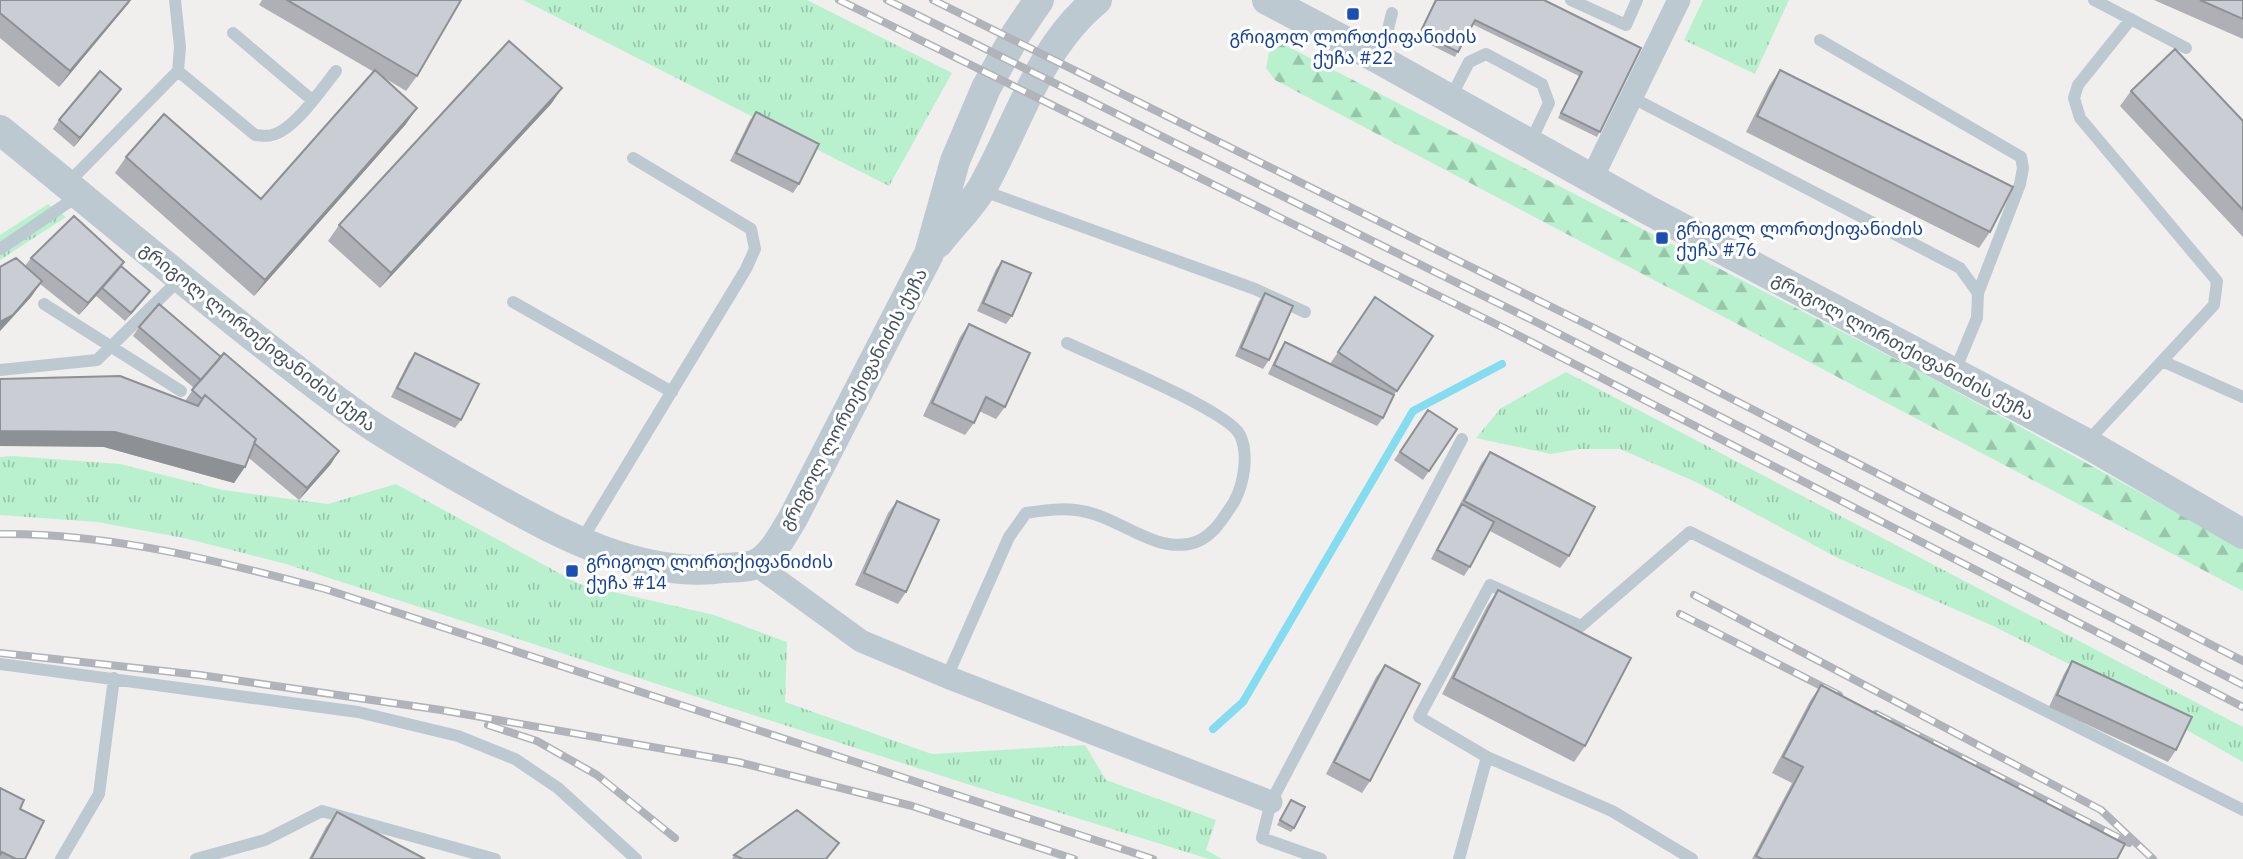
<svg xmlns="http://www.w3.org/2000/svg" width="2243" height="859" font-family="'IBM Plex Sans','Noto Sans Georgian',sans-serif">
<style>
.grass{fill:url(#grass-tufts)}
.forest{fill:url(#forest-firs)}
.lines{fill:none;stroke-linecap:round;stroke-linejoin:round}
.stream{stroke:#84dcf0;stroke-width:8}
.service{stroke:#bdc9d1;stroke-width:12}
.minor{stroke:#bdc9d1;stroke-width:23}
.tertiary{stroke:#bdc9d1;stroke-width:30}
.rail-casing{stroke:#b0b3b9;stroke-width:8}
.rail{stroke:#fff;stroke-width:5;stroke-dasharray:16;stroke-linecap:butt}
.wall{fill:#aeb0b5}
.shaded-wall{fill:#8d9094}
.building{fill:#cacdd3;stroke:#8d9094;stroke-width:2}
.transit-dot{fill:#1a4fb4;stroke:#fff;stroke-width:2.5}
.labels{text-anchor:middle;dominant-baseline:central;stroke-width:6;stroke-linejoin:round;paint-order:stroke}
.transit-label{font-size:18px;fill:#164399;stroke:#fff;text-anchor:start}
.street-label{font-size:18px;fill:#45525c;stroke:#fff}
</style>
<defs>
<pattern id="grass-tufts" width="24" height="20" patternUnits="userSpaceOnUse" patternTransform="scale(1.75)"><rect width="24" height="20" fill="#b9f1ce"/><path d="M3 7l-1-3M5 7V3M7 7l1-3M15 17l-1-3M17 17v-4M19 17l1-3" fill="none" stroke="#98c6aa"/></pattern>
<pattern id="forest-firs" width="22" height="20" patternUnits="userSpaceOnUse" patternTransform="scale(1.75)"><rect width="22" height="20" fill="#b9f1ce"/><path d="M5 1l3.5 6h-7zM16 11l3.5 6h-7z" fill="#98c6aa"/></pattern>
</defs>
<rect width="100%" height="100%" fill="#f1eeee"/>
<path class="grass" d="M 523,0 L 807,0 L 952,73 L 889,186 Z
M 1703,0 L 1789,0 L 1755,74 L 1684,40 Z
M 48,204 L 66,217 L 0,260 L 0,235 Z
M 1566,372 L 2243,727 L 2243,762 L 2083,671 L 1993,626 L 1838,558 L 1696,482 L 1620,449 L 1579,449 L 1551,454 L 1476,438 L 1501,408 Z
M 13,456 L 120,464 L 223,490 L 328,504 L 396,484 L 579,584 L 714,615 L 787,642 L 785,702 L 932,754 L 1085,745 L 1106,780 L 1216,820 L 1206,850 L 1222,859 L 1209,859 L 967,784 L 286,564 L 184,538 L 97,522 L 0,515 L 0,457 Z"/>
<path class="forest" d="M 1283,44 L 1924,374 L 2243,549 L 2243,591 L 1275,80 L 1266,68 L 1269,53 Z"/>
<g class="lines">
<path class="stream" d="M 1213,729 L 1243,702 L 1413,411 L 1502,364"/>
<path class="service" d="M 1571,0 L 1626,25 L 1637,0
M 2094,0 L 2186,48
M 233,33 L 312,100
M 1820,40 L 2021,157 L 2023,168 L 2020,184 L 1978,293
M 1375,56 L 1387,33 L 1392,13
M 178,71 L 255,135 C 260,135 267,137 272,135 C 294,130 322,89 336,71
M 1631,97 L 1960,268 L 1978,293 L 1977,318 L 1954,373
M 1450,99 L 1469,62 L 1486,54 L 1542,84 L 1549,103 L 1530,143
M 67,184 L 178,71 L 180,47 L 175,0
M 981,190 L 1255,289 L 1305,312
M 0,249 L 79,195
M 513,302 L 672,392
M 44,304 L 181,391
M 2162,361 L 2243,397
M 0,370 L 97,360 L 180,279
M 2086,443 L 2214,305 L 2217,281 L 2080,118 L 2074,98 L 2078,85 L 2131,19
M 581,541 L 746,269 L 755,249 L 751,229 L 633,158
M 0,664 L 358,712 L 458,736 L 515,759 L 558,788 L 636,859
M 947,677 L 1009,537 L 1026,513 C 1051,509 1071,507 1094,514 C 1126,524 1155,550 1189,544 C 1211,540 1223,519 1234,502 C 1244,484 1249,454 1240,435 C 1229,411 1097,357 1067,343
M 61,859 L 99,794 L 114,678
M 196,859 L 265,840 L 322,811 L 495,859
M 1321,859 L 1262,838 L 1271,802 L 1462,439
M 1459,859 L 1487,757
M 1692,859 L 1612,811 L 1487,757 L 1419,717 L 1490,585 L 1581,626 L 1690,532 L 2243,810"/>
<path class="minor" d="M 1592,178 L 1679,0
M 755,564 L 861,641 L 947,677 L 1271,802"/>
<path class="tertiary" d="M 1267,0 L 1375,57 L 1648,210 L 2086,443 L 2243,534
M 0,130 C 85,199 168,269 254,337 C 291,366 329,396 368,423 C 409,450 452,474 495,498 C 563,536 644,579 724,568 C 733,567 747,568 756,564 C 773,556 782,535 792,520 L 929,254 L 955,161 L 986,88 L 1016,34 L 1039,0
M 938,243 C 952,225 970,208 982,188 C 1018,125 1038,48 1097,0"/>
<defs>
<path id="rail" d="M 839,0 L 1506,329 L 2243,707
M 887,0 L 1540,324 L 2243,685
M 933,0 L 1594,328 L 2243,661
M 0,534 C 111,533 218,561 325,589 L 1153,859
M 1694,595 L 2101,810 L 2153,859
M 1680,614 L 1839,695
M 0,653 L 200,675 L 441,710 L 738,762 L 912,806 L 1074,859
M 1876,714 L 2129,843
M 488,725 L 537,741 L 597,775 L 675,838"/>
</defs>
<use href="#rail" class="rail-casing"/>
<use href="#rail" class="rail"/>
</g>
<path class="wall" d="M 0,0 L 129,3 L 59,87 L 0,38 Z
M 262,0 L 461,0 L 417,76 L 406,91 L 383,77 L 406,124 L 254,296 L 115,173 L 126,157 L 261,199 L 374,72 L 259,5 Z
M 1435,0 L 1544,0 L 1641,48 L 1597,137 L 1558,118 L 1579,76 L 1472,24 L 1455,57 L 1417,38 Z
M 2154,0 L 2243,0 L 2243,39 Z
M 1780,70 L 1990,232 L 1979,248 L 1746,132 L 1769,86 Z
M 562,88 L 551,104 L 380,288 L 328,241 L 339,225 Z
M 121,89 L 74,147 L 53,129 L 59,120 Z
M 2131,91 L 2243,121 L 2243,237 L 2120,106 Z
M 756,112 L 799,184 L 793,193 L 730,161 L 750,120 Z
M 31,258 L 121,266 L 150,291 L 125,321 L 96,296 L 79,315 L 40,284 L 31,297 L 0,331 L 0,267 L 25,266 Z
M 1002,261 L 1012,316 L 1006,324 L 977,311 L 996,269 Z
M 1265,293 L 1269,360 L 1263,369 L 1235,356 L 1259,301 Z
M 1375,297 L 1433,336 L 1394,395 L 1383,418 L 1377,426 L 1268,374 L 1279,351 L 1285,342 L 1330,364 Z
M 969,324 L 1005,407 L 996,419 L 979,411 L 974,423 L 965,435 L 923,416 L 960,337 Z
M 139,327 L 331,464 L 299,500 L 249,458 L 234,483 L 104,447 L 185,401 L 194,388 L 133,336 Z
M 415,353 L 461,420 L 455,428 L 391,397 L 409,361 Z
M 1428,410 L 1457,429 L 1423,480 L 1394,460 Z
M 1490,452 L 1569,556 L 1560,568 L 1490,531 L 1470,567 L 1464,576 L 1431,559 L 1481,464 Z
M 897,501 L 906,592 L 898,604 L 855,585 L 888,513 Z
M 1498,590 L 1585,746 L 1574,762 L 1442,694 L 1487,606 Z
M 2072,661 L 2176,750 L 2168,762 L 2049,707 L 2064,674 Z
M 1385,665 L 1370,781 L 1362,793 L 1326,774 L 1376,677 Z
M 1821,685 L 2117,859 L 1752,859 L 1792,783 L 1772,773 L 1810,701 Z
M 0,788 L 20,809 L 25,859 L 0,859 Z
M 1291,800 L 1294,828 L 1291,832 L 1277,825 Z
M 337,812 L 425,859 L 309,859 L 326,827 Z
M 839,843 L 827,859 L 732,859 L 734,855 Z"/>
<path class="shaded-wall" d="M 130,0 L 131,0 L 59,87 L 70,71 Z
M 562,88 L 551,104 L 380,288 L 391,273 Z
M 121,89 L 115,97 L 74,147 L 80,138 Z
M 417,108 L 406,124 L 254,296 L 265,280 Z
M 124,262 L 96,296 L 79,315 L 88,303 Z
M 42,281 L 31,297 L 0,331 L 0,322 Z
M 150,291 L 144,299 L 125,321 L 131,313 Z
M 0,431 L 115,432 L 245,467 L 234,483 L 104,447 L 0,446 Z
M 339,451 L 331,464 L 299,500 L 307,488 Z"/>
<path class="building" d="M 0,0 L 130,0 L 70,71 L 0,13 Z
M 287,0 L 461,0 L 417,76 Z
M 1436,0 L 1544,0 L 1641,48 L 1600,132 L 1561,113 L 1582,72 L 1475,20 L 1458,52 L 1420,33 Z
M 2200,0 L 2243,0 L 2243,19 Z
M 509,41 L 562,88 L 391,273 L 339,225 Z
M 2175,49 L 2243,121 L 2243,210 L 2131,91 Z
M 375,70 L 417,108 L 265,280 L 126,157 L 164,114 L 261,199 Z
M 1780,70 L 2013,187 L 1990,232 L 1757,116 Z
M 100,71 L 121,89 L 80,138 L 59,120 Z
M 756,112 L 819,144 L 799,184 L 736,153 Z
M 74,216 L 124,262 L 88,303 L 31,258 Z
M 16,258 L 42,281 L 13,315 L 0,322 L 0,267 Z
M 1002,261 L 1031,273 L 1012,316 L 983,303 Z
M 121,266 L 150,291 L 131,313 L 102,288 Z
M 1265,293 L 1293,306 L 1269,360 L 1241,348 Z
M 1375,297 L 1433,336 L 1397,391 L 1338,352 Z
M 159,304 L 221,357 L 201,380 L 139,327 Z
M 969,324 L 1030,353 L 1005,407 L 986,397 L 974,423 L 932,403 Z
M 1285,342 L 1394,395 L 1383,418 L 1274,365 Z
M 224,353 L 339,451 L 307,488 L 254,443 L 256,439 L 205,395 L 202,399 L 192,390 Z
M 415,353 L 479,384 L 461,420 L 397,388 Z
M 120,376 L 198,406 L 205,395 L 256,439 L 245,467 L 115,432 L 0,431 L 0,379 Z
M 1428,410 L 1457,429 L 1429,471 L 1400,452 Z
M 1490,452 L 1595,507 L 1569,556 L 1464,501 Z
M 897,501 L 939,520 L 906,592 L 864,573 Z
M 1462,504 L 1494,522 L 1470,567 L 1437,550 Z
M 1498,590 L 1631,658 L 1585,746 L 1453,678 Z
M 2072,661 L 2192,717 L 2176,750 L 2057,695 Z
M 1385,665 L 1420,684 L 1370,781 L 1334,762 Z
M 1821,685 L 2125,844 L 2117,859 L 1762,859 L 1756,856 L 1803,767 L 1783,757 Z
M 0,788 L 24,800 L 20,809 L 44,821 L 25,859 L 16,859 L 2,852 L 0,855 Z
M 1291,800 L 1305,807 L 1294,828 L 1280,820 Z
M 797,810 L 839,843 L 826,859 L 743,859 L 734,855 Z
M 337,812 L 425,859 L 311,859 Z"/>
<g class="transit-dot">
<rect x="1346" y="7" width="14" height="14" rx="3.5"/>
<rect x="1655" y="231" width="14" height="14" rx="3.5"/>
<rect x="565" y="564" width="14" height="14" rx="3.5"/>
</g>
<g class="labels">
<g class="transit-label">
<text x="1353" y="36" text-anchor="middle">გრიგოლ ლორთქიფანიძის<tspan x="1353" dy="21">ქუჩა #22</tspan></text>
<text x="1676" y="228">გრიგოლ ლორთქიფანიძის<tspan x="1676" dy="21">ქუჩა #76</tspan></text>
<text x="586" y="561">გრიგოლ ლორთქიფანიძის<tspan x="586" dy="21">ქუჩა #14</tspan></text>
</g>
<g class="street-label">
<text transform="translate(258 337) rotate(38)">გრიგოლ ლორთქიფანიძის ქუჩა</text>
<text transform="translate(1903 346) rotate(28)">გრიგოლ ლორთქიფანიძის ქუჩა</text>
<text transform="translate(853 399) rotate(-62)">გრიგოლ ლორთქიფანიძის ქუჩა</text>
</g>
</g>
</svg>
